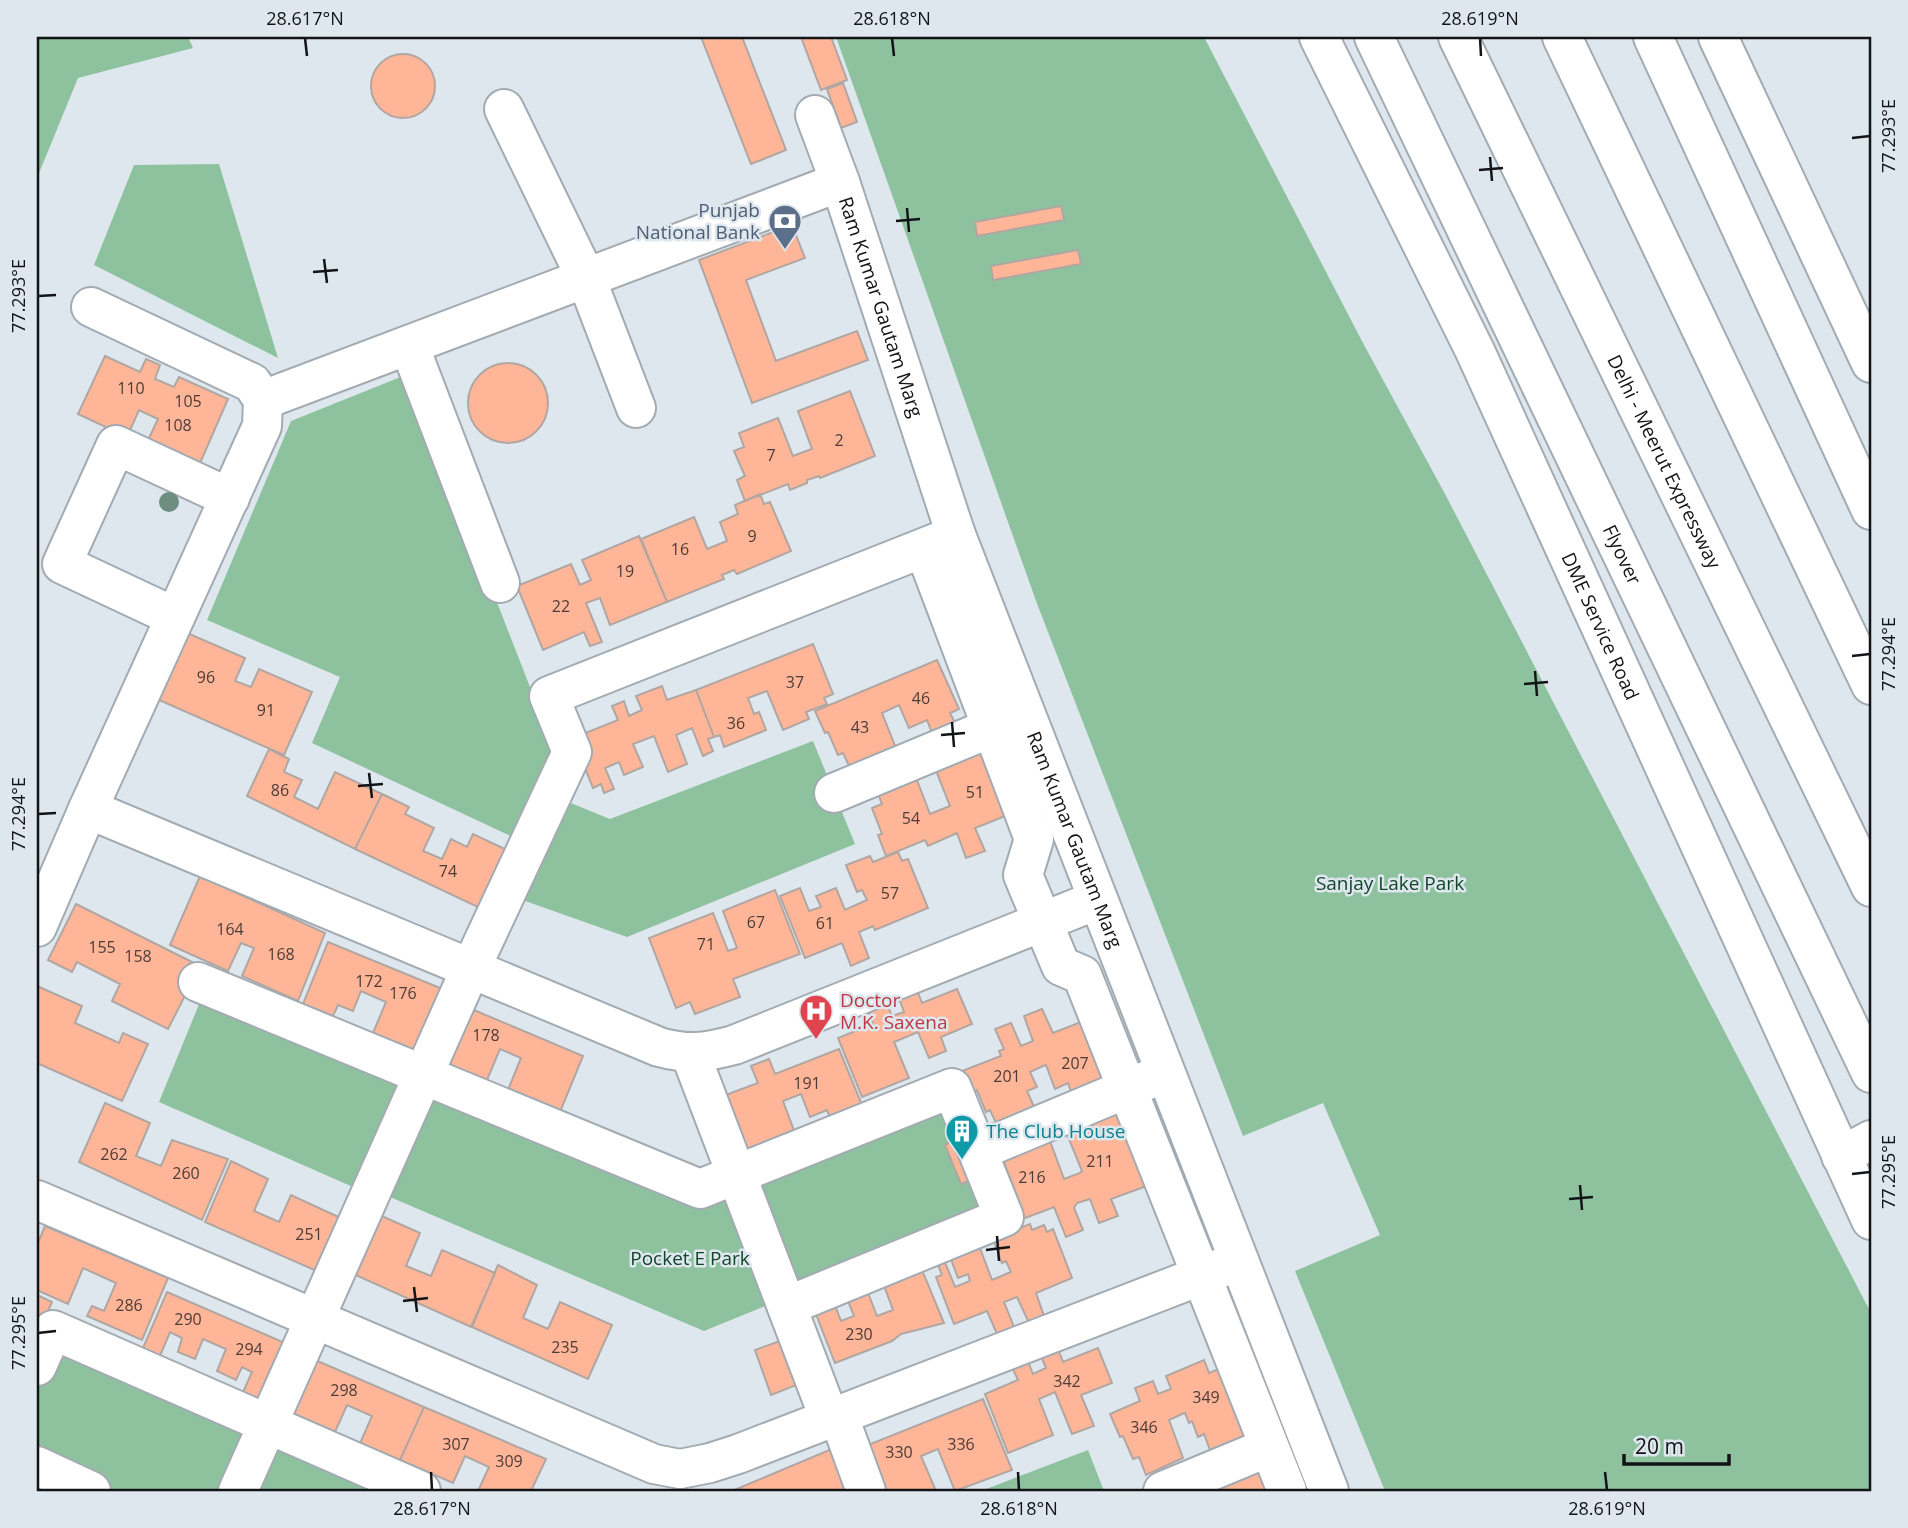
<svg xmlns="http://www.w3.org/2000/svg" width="1908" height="1528" font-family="'Open Sans',sans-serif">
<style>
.green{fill:#8ec29e}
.building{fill:#ffb597;stroke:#b0a6a2;stroke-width:2}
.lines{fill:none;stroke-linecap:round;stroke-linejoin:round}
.minor-casing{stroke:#a3abb2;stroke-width:42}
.highway-casing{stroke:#a3abb2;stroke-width:42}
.minor{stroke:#fff;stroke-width:38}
.highway{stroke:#fff;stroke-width:38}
.tree{fill:#6d8e81}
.ticks{fill:none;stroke:#121417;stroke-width:2.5}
.labels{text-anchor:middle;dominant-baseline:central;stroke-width:5;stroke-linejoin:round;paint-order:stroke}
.number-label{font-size:16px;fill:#4d3c37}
.service-label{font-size:19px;fill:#4e5e75;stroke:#dee7ee;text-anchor:end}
.street-label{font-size:19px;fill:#121417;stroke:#dee7ee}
.park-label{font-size:19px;fill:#114528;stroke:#dee7ee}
.health-label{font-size:19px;fill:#be3a42;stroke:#dee7ee;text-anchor:start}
.culture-label{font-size:19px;fill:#0d838f;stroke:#dee7ee;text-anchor:start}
.neatline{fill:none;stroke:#121417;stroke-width:2.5}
.ticks-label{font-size:18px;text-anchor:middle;fill:#121417}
</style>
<rect width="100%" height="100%" fill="#dee7ee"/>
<path class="green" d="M 37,37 L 188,37 L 193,48 L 78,78 L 37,178 Z
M 836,37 L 1204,37 L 1363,343 L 1445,494 L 1871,1313 L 1871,1491 L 1385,1491 L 1295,1271 L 1380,1235 L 1323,1103 L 1243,1136 L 1036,601 Z
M 219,164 L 278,358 L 94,265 L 134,165 Z
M 408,374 L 537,705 L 560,760 L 517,839 L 312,743 L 340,677 L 207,620 L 291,421 Z
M 813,741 L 855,844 L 627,937 L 511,896 L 561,799 L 610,819 Z
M 204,992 L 403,1081 L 353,1187 L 159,1102 Z
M 435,1091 L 731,1190 L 775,1302 L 704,1331 L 390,1197 Z
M 951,1107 L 994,1213 L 798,1293 L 756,1186 Z
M 56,1338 L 258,1428 L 230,1491 L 114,1491 L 37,1457 L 37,1382 Z
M 275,1436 L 397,1491 L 251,1491 Z
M 1088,1450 L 1104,1491 L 981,1491 Z"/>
<path class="building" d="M 701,37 L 742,37 L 786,150 L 751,164 Z
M 801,37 L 831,37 L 847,80 L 821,90 Z
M371 86a32 32 0 1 1 64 0a32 32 0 1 1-64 0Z
M 843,83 L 857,122 L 841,128 L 827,89 Z
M 1061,206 L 1064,220 L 977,236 L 975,222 Z
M 792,225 L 805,258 L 746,280 L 776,361 L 857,331 L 868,360 L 752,403 L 699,260 Z
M 1078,250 L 1081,264 L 993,280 L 991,266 Z
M 105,356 L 140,372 L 146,359 L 160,365 L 155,379 L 174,387 L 179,377 L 228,399 L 194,477 L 142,453 L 158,419 L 139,410 L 127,437 L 78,414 Z
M468 403a40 40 0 1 1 80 0a40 40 0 1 1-80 0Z
M 850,391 L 875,456 L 820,478 L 819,476 L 807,480 L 807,483 L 790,490 L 788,484 L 745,501 L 737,480 L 745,476 L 734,451 L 744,447 L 739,433 L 778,418 L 793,456 L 809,450 L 812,449 L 798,411 Z
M 760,494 L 764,504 L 770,502 L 791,551 L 737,574 L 734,570 L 722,575 L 724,579 L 667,602 L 641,539 L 694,517 L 707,549 L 727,541 L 720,522 L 738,514 L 735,505 Z
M 639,536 L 667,602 L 610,625 L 600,598 L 586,603 L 602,642 L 590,646 L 584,632 L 543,650 L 517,586 L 571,564 L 580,585 L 591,580 L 582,560 Z
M 187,633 L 245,658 L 235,681 L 251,687 L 259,669 L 312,692 L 284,755 L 159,700 Z
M 813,644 L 833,694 L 824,698 L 827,704 L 806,712 L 809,719 L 783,730 L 767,691 L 748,698 L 754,714 L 759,712 L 766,730 L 724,747 L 720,735 L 714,737 L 696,690 Z
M 937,660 L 959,709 L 950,713 L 955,723 L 932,733 L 927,720 L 909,728 L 899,705 L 882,713 L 897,751 L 851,770 L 843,753 L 838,755 L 828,732 L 825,733 L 815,711 Z
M 662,686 L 667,700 L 696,690 L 714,737 L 708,739 L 713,751 L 703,756 L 692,728 L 676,735 L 687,764 L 668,772 L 654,736 L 633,744 L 643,767 L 624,775 L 619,762 L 605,768 L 614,789 L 604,793 L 601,784 L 593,788 L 573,738 L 618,720 L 612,706 L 624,701 L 629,716 L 642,710 L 636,696 Z
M 988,748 L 1013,813 L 975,828 L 985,851 L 966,858 L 957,833 L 928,846 L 925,840 L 886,856 L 878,835 L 882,834 L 872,808 L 882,804 L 877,791 L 915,775 L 930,814 L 950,806 L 935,768 Z
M 269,749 L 289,759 L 284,772 L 302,780 L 294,797 L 318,809 L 335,772 L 382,794 L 355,849 L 247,796 Z
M 382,794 L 409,807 L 405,814 L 434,828 L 423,851 L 442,859 L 451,839 L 467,847 L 473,834 L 509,851 L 482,909 L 355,849 Z
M 898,852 L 902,861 L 908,859 L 928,908 L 875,930 L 873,926 L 859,932 L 869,958 L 851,966 L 842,943 L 805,958 L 780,896 L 800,888 L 809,911 L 821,907 L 816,896 L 836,888 L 845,910 L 867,900 L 862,890 L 857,892 L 846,865 L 870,856 L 873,862 Z
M 200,876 L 325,933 L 298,1001 L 242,976 L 254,948 L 241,943 L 228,971 L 170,945 Z
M 775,890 L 800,954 L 733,979 L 740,997 L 695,1014 L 690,1002 L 676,1008 L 649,938 L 713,913 L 728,951 L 737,948 L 723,911 Z
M 76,904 L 200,966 L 168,1029 L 112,1001 L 120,984 L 77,962 L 72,972 L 48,960 Z
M 328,942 L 450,992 L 425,1054 L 373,1033 L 386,1002 L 361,991 L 353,1011 L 338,1005 L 333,1016 L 303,1004 Z
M 37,986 L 82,1006 L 75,1023 L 119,1043 L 123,1033 L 148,1044 L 122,1101 L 37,1063 Z
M 957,989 L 972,1024 L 941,1037 L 946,1051 L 929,1058 L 918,1032 L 894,1042 L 909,1078 L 862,1097 L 838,1038 L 873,1024 L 868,1010 L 886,1002 L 892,1016 L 904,1012 L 899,998 L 917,990 L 922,1003 Z
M 462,1005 L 583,1056 L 555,1124 L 503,1102 L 521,1058 L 500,1049 L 481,1094 L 433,1074 Z
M 1042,1009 L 1053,1033 L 1086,1020 L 1113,1087 L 1073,1097 L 1068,1083 L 1055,1089 L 1046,1065 L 1043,1066 L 1030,1072 L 1037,1087 L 1027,1091 L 1035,1109 L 997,1125 L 990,1110 L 986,1112 L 977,1090 L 970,1093 L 962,1071 L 1001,1056 L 999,1051 L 1004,1049 L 995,1029 L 1011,1023 L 1021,1046 L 1033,1041 L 1024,1016 Z
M 839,1049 L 864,1110 L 832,1123 L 827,1110 L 810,1117 L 801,1094 L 783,1101 L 796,1136 L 743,1157 L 720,1097 L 758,1083 L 751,1066 L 769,1059 L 775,1074 Z
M 105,1103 L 150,1123 L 136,1156 L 161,1166 L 172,1140 L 228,1159 L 202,1220 L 79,1162 Z
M 1121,1112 L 1147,1179 L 1144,1187 L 1111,1199 L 1118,1216 L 1099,1223 L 1090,1199 L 1077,1203 L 1074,1208 L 1083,1230 L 1066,1237 L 1054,1207 L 1020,1220 L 1012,1198 L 1017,1196 L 1003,1160 L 1050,1141 L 1064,1179 L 1080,1173 L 1082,1171 L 1067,1134 Z
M 963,1137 L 980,1176 L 961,1184 L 945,1145 Z
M 231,1161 L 268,1179 L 254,1211 L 279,1222 L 291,1195 L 343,1219 L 319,1272 L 205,1222 Z
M 375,1213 L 420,1233 L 406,1266 L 431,1276 L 442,1250 L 495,1273 L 471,1327 L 349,1272 Z
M 1030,1224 L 1032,1230 L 1044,1225 L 1047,1232 L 1053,1229 L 1072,1278 L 1036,1293 L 1044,1316 L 1029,1323 L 1017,1297 L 1004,1302 L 1014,1327 L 997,1334 L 987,1311 L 954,1324 L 936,1277 L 942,1275 L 937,1262 L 944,1260 L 955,1287 L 970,1281 L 968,1274 L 958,1278 L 949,1254 L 978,1243 L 992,1280 L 1011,1272 L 1006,1261 L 1002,1263 L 993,1239 Z
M 45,1226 L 168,1278 L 142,1340 L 87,1316 L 92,1306 L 104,1311 L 116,1283 L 83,1268 L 68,1304 L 37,1290 L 37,1245 Z
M 917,1258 L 944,1323 L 901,1334 L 892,1341 L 835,1363 L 814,1309 L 830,1292 L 841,1321 L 854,1316 L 848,1301 L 868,1293 L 877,1316 L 893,1310 L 879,1272 Z
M 498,1265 L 537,1285 L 523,1318 L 548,1329 L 560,1302 L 612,1325 L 588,1379 L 472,1327 Z
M 167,1292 L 285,1343 L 259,1404 L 241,1397 L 252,1372 L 242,1367 L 236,1380 L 217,1371 L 226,1349 L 203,1339 L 195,1359 L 178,1352 L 182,1338 L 170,1332 L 160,1356 L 143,1348 Z
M 37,1295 L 52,1302 L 37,1335 Z
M 788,1338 L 804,1382 L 771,1395 L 755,1350 Z
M 1098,1348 L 1112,1383 L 1081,1395 L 1094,1426 L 1072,1434 L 1055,1392 L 1039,1399 L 1053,1435 L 1008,1453 L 985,1394 L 1018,1380 L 1012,1367 L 1025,1354 L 1033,1374 L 1046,1368 L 1041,1356 L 1058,1349 L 1063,1362 Z
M 306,1356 L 424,1407 L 398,1465 L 358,1448 L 372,1416 L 347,1405 L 335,1432 L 283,1409 Z
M 1204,1360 L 1209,1373 L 1224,1367 L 1250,1434 L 1210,1450 L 1204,1434 L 1198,1437 L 1192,1421 L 1189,1423 L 1185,1413 L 1182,1414 L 1169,1420 L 1183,1458 L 1146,1475 L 1139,1457 L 1133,1459 L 1123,1436 L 1120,1437 L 1110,1414 L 1140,1401 L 1135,1388 L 1153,1381 L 1158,1394 L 1171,1389 L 1166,1376 Z
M 983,1399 L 1012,1470 L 955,1491 L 938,1449 L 921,1456 L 936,1491 L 875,1491 L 858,1449 Z
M 424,1407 L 546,1459 L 531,1491 L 478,1491 L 489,1467 L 465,1456 L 453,1483 L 400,1460 Z
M 834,1448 L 852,1491 L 732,1491 Z
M 1264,1465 L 1274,1491 L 1212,1491 Z"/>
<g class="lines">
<defs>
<g id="minor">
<path id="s1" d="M 1319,37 L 1475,351 L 1871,1220"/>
<path d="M 1718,37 L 1871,363"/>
<path d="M 504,109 L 586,278 L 636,408"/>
<path id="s2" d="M 815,115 L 840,182 L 956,535 L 1329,1491"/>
<path d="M 409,345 L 500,583"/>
<path d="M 263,400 L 840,182"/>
<path d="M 924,548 L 1034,839 L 1023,875 L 1061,966 L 1082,975 L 1287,1491"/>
<path d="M 175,617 L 62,564 L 116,445 L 230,498"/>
<path d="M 834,793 L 1017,717"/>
<path d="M 88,809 L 659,1047 C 689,1055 704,1053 734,1045 L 1097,900"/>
<path d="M 37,927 L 88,809 L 262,426 L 263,400 L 252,383 L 91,307"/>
<path d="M 198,982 L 700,1189 L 952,1088 L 1004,1217 L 787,1306"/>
<path d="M 690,1053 L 830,1420"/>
<path d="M 978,1151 L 1150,1079"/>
<path d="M 1841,1156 L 1871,1140"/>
<path d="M 37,1200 L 654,1464 L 680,1469 L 710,1463 L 738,1454 L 1239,1261"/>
<path d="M 37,1366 L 53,1330 L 421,1491"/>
<path d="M 839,1417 L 866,1491"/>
<path d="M 37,1466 L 91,1491"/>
<path d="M 238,1491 L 471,968 L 572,752 L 549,696 L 956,535"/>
<path d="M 1163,1491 L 1269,1447"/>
</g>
<g id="highway">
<path id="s3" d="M 1374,37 L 1871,1073"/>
<path id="s4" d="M 1458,37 L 1871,887"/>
<path d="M 1562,37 L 1871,685"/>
<path d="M 1653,37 L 1871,510"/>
</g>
</defs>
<use href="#minor" class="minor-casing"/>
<use href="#highway" class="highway-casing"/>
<use href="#minor" class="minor"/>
<use href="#highway" class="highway"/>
</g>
<circle class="tree" cx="169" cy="502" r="10"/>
<path class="ticks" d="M 305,38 L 307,56M 892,38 L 894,56M 1480,38 L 1481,56M 1852,138 L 1870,136M 1490,157 L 1492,181M 1479,170 L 1503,168M 907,208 L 909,232M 896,221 L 920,219M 324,259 L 327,283M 313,272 L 338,270M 38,296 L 56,295M 1852,656 L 1870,654M 1535,671 L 1537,696M 1524,684 L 1548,682M 952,722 L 954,747M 941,735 L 965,733M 369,773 L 372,798M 358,786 L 383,784M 38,814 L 56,813M 1852,1174 L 1870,1172M 1580,1185 L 1582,1210M 1569,1199 L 1593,1197M 997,1236 L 999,1261M 986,1250 L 1010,1247M 414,1287 L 417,1312M 403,1301 L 428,1298M 38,1333 L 56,1331M 431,1472 L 432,1490M 1018,1472 L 1019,1490M 1605,1472 L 1607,1490"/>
<defs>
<symbol id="bank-pin" viewBox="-11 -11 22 30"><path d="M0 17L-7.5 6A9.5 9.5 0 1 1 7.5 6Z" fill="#5c6f8a" stroke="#dee7ee"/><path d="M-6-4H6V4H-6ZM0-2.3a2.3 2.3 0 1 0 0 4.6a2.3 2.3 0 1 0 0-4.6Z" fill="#fff"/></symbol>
<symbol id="hospital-pin" viewBox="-11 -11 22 30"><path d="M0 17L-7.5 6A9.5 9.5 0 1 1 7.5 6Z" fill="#e0444e" stroke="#dee7ee"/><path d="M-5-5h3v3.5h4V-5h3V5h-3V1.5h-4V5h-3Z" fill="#fff"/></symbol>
<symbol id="building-pin" viewBox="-11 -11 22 30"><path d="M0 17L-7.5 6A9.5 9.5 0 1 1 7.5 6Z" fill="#0f9aa8" stroke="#dee7ee"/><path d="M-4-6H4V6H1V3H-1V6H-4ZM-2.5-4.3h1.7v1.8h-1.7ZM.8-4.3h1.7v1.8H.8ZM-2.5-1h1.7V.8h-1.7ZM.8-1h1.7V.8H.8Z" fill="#fff"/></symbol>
</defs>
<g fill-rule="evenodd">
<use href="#bank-pin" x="766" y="202" width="38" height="52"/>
<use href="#hospital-pin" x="797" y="992" width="38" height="52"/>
<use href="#building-pin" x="943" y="1112" width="38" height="52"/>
</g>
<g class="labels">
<g class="number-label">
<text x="131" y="388">110</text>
<text x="188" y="401">105</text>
<text x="178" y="425">108</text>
<text x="839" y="440">2</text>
<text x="771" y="455">7</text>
<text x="752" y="536">9</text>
<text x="680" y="549">16</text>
<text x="625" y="571">19</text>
<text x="561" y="606">22</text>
<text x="206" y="677">96</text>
<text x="795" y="682">37</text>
<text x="921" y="698">46</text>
<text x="266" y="710">91</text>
<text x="736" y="723">36</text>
<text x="860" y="727">43</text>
<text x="280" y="790">86</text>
<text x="975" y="792">51</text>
<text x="911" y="818">54</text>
<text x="448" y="871">74</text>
<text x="890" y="893">57</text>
<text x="756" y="922">67</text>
<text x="825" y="923">61</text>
<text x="230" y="929">164</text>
<text x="706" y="944">71</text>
<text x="102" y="947">155</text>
<text x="281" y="954">168</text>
<text x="138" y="956">158</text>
<text x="369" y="981">172</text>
<text x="403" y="993">176</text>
<text x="486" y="1035">178</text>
<text x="1075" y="1063">207</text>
<text x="1007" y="1076">201</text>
<text x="807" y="1083">191</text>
<text x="114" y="1154">262</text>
<text x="1100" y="1161">211</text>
<text x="186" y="1173">260</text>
<text x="1032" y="1177">216</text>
<text x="309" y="1234">251</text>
<text x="129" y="1305">286</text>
<text x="188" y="1319">290</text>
<text x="859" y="1334">230</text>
<text x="565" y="1347">235</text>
<text x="249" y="1349">294</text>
<text x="1067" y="1381">342</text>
<text x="344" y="1390">298</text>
<text x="1206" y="1397">349</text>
<text x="1144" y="1427">346</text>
<text x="456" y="1444">307</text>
<text x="961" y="1444">336</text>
<text x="899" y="1452">330</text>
<text x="509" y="1461">309</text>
</g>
<g class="service-label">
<text x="760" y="210">Punjab<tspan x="760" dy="22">National Bank</tspan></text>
</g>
<g class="street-label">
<text stroke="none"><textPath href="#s2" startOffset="203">Ram Kumar Gautam Marg</textPath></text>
<text stroke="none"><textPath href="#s4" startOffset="472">Delhi - Meerut Expressway</textPath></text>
<text stroke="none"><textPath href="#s3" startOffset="574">Flyover</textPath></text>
<text stroke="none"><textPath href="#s1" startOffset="653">DME Service Road</textPath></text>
<text stroke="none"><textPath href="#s2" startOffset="770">Ram Kumar Gautam Marg</textPath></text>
</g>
<g class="park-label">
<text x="1390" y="883">Sanjay Lake Park</text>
<text x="690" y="1258">Pocket E Park</text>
</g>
<g class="health-label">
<text x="840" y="1000">Doctor<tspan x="840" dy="22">M.K. Saxena</tspan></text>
</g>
<g class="culture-label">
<text x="986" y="1131">The Club House</text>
</g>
</g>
<rect width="1908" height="1528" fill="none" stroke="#dee7ee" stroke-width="77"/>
<path d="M1624 1454v10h105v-10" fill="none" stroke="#121417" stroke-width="3.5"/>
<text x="1635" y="1454" font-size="21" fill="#121417" stroke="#dee7ee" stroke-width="5" paint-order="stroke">20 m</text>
<rect x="38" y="38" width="1832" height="1452" class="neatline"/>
<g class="ticks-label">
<text x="305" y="25">28.617°N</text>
<text x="892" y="25">28.618°N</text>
<text x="1480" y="25">28.619°N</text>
<text transform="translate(1889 136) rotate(-90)" y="6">77.293°E</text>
<text transform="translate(19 296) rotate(-90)" y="6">77.293°E</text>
<text transform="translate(1889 654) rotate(-90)" y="6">77.294°E</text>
<text transform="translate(19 814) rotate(-90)" y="6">77.294°E</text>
<text transform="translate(1889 1172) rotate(-90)" y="6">77.295°E</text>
<text transform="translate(19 1333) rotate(-90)" y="6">77.295°E</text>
<text x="432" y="1515">28.617°N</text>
<text x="1019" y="1515">28.618°N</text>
<text x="1607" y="1515">28.619°N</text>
</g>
</svg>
